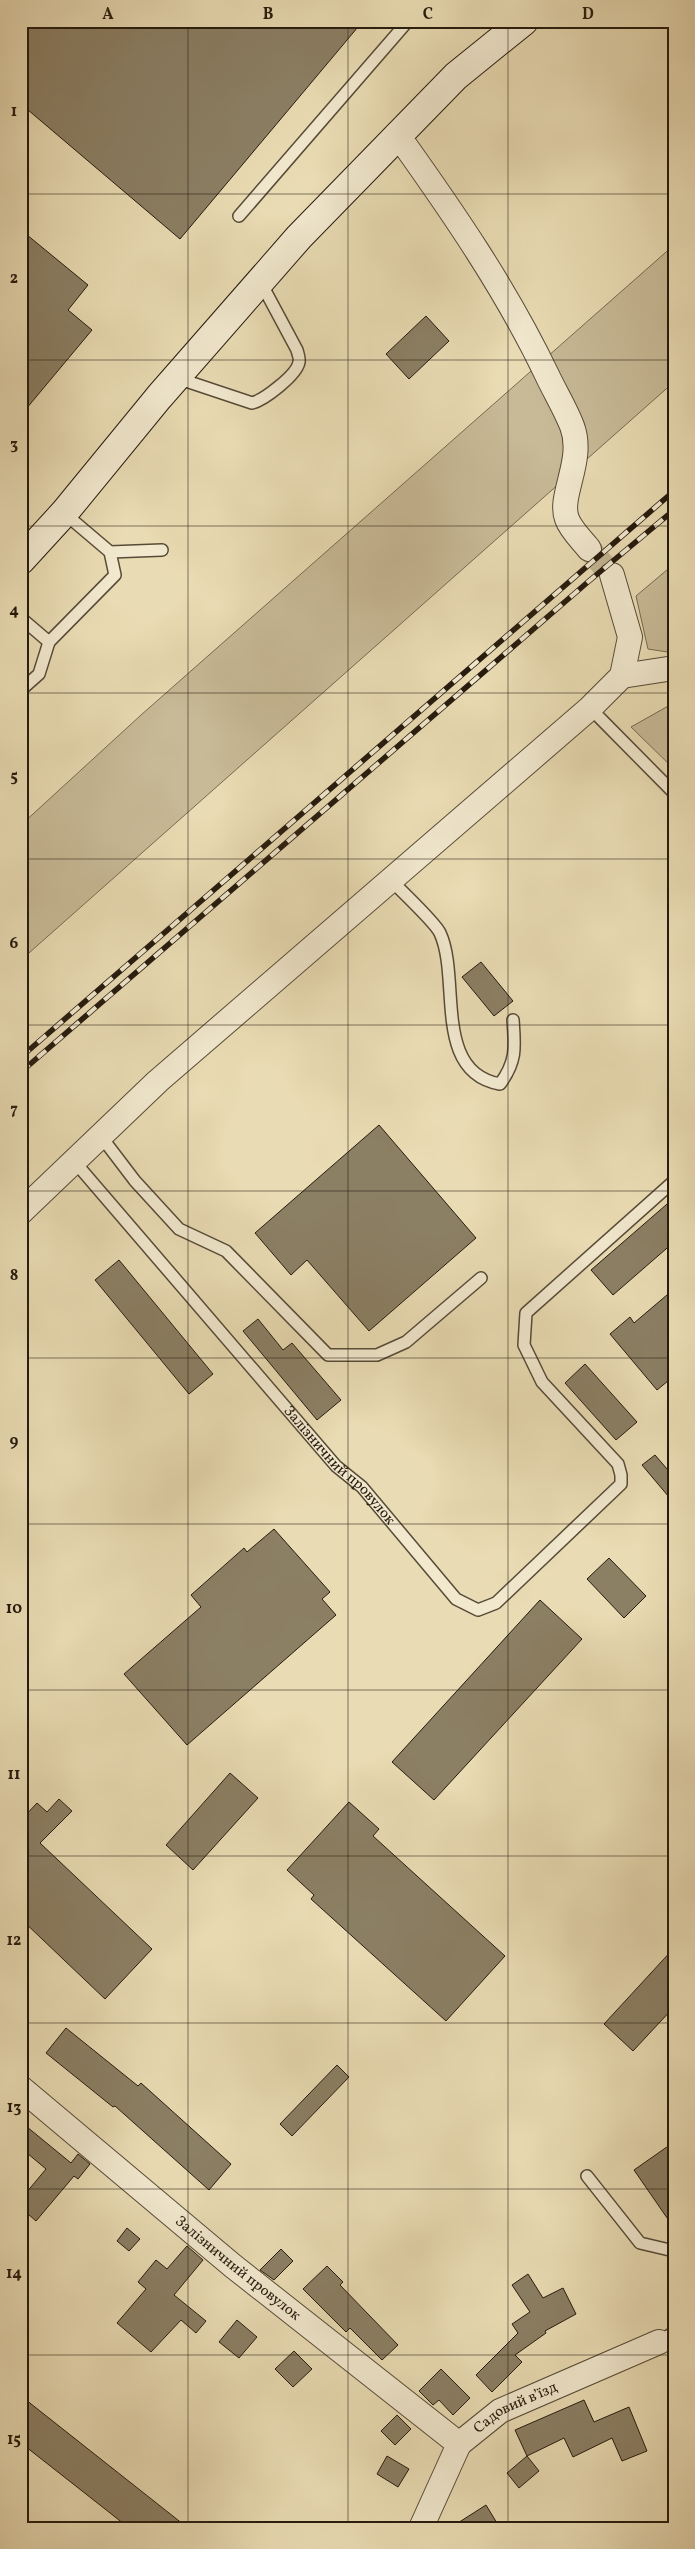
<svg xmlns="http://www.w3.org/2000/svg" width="695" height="2549" font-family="Vollkorn,serif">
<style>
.green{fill:#c8ba97;stroke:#776a52}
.building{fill:#8b7f64;stroke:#261b0e}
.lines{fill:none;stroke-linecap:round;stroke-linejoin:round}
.street-tunnel{stroke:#c2b592;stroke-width:24;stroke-dasharray:24 12;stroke-linecap:butt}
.lane-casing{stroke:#574b37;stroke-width:14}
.street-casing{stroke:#574b37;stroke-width:26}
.secondary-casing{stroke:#261b0e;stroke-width:30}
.lane{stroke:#f1e8ce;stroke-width:11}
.street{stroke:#f1e8ce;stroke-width:24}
.secondary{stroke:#f1e8ce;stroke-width:28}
.rail-casing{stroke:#261b0e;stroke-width:5.5}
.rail{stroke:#f1e8ce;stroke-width:4;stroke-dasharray:11;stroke-linecap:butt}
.grid{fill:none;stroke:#261b0e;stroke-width:1;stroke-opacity:0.55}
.labels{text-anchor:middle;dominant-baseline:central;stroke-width:4.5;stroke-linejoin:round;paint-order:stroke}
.street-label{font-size:15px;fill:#261b0e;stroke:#f1e8ce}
.neatline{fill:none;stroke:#261b0e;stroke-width:2}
.grid-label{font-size:16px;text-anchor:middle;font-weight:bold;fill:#261b0e}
</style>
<rect width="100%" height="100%" fill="#e9dbb3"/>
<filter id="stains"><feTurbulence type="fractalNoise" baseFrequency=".004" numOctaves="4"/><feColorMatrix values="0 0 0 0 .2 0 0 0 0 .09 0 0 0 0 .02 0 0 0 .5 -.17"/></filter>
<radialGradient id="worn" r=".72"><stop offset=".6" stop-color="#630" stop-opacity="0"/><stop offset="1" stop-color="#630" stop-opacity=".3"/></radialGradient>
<path class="green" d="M 674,245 L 674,382 L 21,960 L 21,825 L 141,715 Z
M 674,564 L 674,653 L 648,649 L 636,596 Z
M 670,705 L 674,705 L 674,769 L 631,727 Z"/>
<path class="building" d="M 21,21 L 363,21 L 180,239 L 21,104 Z
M 21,230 L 88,285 L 68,310 L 92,330 L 21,415 Z
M 426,316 L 449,341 L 409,379 L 386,354 Z
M 481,962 L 513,1001 L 494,1016 L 462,977 Z
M 379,1125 L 476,1238 L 369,1331 L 307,1260 L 291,1275 L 255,1233 Z
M 674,1198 L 674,1242 L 613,1295 L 591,1270 Z
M 119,1260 L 213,1374 L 189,1394 L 95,1280 Z
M 674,1289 L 674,1376 L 657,1390 L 610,1334 L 630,1317 L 634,1323 Z
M 258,1319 L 283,1350 L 292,1343 L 341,1400 L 317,1420 L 243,1331 Z
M 585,1364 L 637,1422 L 616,1440 L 565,1383 Z
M 655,1455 L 674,1477 L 674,1503 L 642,1465 Z
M 274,1529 L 330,1592 L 322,1599 L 336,1615 L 187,1745 L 124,1674 L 201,1607 L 191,1595 L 244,1548 L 247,1552 Z
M 609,1558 L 646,1596 L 624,1618 L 587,1579 Z
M 540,1600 L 582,1639 L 434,1800 L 392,1762 Z
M 230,1773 L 258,1798 L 193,1870 L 166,1845 Z
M 59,1799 L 72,1811 L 40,1843 L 152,1949 L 105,1999 L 21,1919 L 21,1820 L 37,1803 L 47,1812 Z
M 349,1802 L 379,1829 L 373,1836 L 505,1956 L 446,2021 L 311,1899 L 314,1895 L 287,1870 Z
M 674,1948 L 674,2007 L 633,2051 L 604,2024 Z
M 66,2028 L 138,2086 L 141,2083 L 231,2164 L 209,2190 L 115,2106 L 113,2107 L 46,2053 Z
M 337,2065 L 349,2077 L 292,2136 L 280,2124 Z
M 21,2122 L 71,2163 L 78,2154 L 90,2164 L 78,2179 L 74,2176 L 36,2221 L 21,2208 L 21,2199 L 46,2169 L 21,2148 Z
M 674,2142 L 674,2228 L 634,2170 Z
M 127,2228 L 140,2239 L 129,2251 L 117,2241 Z
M 187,2246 L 203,2260 L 174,2295 L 206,2321 L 196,2333 L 181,2320 L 151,2352 L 117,2323 L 146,2289 L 138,2282 L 156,2260 L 167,2269 Z
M 281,2249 L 293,2261 L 274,2280 L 260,2270 Z
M 327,2266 L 343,2282 L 340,2285 L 398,2345 L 382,2360 L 350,2328 L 346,2332 L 303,2289 Z
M 528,2274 L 543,2298 L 563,2288 L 576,2314 L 545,2331 L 546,2333 L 515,2355 L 522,2362 L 492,2392 L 476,2375 L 518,2333 L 512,2324 L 530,2312 L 512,2285 Z
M 237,2320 L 257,2337 L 239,2358 L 219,2342 Z
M 294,2351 L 312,2369 L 293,2387 L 275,2369 Z
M 441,2369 L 470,2398 L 453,2415 L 439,2400 L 433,2405 L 419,2391 Z
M 21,2396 L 188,2528 L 129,2528 L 105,2509 L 21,2443 Z
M 584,2400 L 594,2422 L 629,2407 L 647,2451 L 622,2461 L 612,2438 L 573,2457 L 564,2438 L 527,2456 L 515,2430 Z
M 397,2415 L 411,2429 L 395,2445 L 381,2431 Z
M 387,2456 L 409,2469 L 398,2487 L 377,2474 Z
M 527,2456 L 539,2471 L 519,2488 L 507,2473 Z
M 486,2505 L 500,2528 L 450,2528 Z"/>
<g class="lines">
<path class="street-tunnel" d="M 589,549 L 612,575"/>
<defs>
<g id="lane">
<path d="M 239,216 L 408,21"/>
<path d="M 177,378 L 252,403 C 264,400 297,375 299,362 C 300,359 298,354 297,350 L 260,281"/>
<path d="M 110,552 L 162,550"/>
<path d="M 21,618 L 49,642 L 39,674 L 21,690"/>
<path d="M 49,642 L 115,575 L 110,552 L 64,513"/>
<path d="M 590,708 L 674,793"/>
<path d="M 391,880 C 401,891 435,922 440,933 C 461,978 432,1072 500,1084 C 517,1061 515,1047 513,1020"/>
<path d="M 100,1135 L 135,1181 L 179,1229 L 226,1251 L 328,1355 L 377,1355 L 406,1342 L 481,1278"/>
<path id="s1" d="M 74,1161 L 336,1466 L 362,1487 L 456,1599 L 478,1610 L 496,1603 L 621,1484 L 621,1475 L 618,1464 L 542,1382 L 524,1345 L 526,1313 L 674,1181"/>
<path d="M 587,2176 L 640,2243 L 674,2251"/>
<path d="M 659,2342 L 674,2332"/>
</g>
<g id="street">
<path d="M 397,134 C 452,211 506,289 547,375 C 555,392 565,408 572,426 C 585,460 558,496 567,519 C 571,530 582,540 589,549"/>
<path d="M 622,676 L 674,668"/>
<path d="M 21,1212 L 158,1081 L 590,708 L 622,676 L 630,637 L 612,575"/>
<path id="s2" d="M 21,2088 L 233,2266 L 459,2444"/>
<path id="s3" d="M 421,2528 L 459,2444 L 500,2411 L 659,2342"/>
</g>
<path id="secondary" d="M 21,560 L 64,513 L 159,397 L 299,237 L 456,76 L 524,21"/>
</defs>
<use href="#lane" class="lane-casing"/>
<use href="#street" class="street-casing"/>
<use href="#secondary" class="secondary-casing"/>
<use href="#lane" class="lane"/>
<use href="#street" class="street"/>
<use href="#secondary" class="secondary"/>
<defs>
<path id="rail" d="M 21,1057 L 674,491
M 21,1072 L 589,581 L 674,510"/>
</defs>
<use href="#rail" class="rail-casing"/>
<use href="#rail" class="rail"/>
</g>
<path class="grid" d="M 188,21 L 188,2528M 348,21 L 348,2528M 508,21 L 508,2528M 21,194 L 674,194M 21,360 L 674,360M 21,526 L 674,526M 21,693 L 674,693M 21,859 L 674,859M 21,1025 L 674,1025M 21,1191 L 674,1191M 21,1358 L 674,1358M 21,1524 L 674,1524M 21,1690 L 674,1690M 21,1856 L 674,1856M 21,2023 L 674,2023M 21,2189 L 674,2189M 21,2355 L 674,2355"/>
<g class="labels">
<g class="street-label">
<text stroke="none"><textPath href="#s1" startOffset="404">Залізничний провулок</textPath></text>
<text stroke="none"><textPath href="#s2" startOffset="282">Залізничний провулок</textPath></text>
<text stroke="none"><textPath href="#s3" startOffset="160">Садовий в’їзд</textPath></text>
</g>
</g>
<rect width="695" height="2549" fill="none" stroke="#e9dbb3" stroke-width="55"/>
<rect x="28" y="28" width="640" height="2494" class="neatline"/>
<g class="grid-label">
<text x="108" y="19">A</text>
<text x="268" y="19">B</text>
<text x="428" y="19">C</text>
<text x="588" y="19">D</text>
<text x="14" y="116">1</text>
<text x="14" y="283">2</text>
<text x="14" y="449">3</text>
<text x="14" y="615">4</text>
<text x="14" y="781">5</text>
<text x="14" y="948">6</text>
<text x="14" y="1114">7</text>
<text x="14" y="1280">8</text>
<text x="14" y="1446">9</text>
<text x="14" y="1613">10</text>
<text x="14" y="1779">11</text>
<text x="14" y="1945">12</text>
<text x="14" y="2112">13</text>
<text x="14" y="2278">14</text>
<text x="14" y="2444">15</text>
</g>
<rect width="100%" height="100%" filter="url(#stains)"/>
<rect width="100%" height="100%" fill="url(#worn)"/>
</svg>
